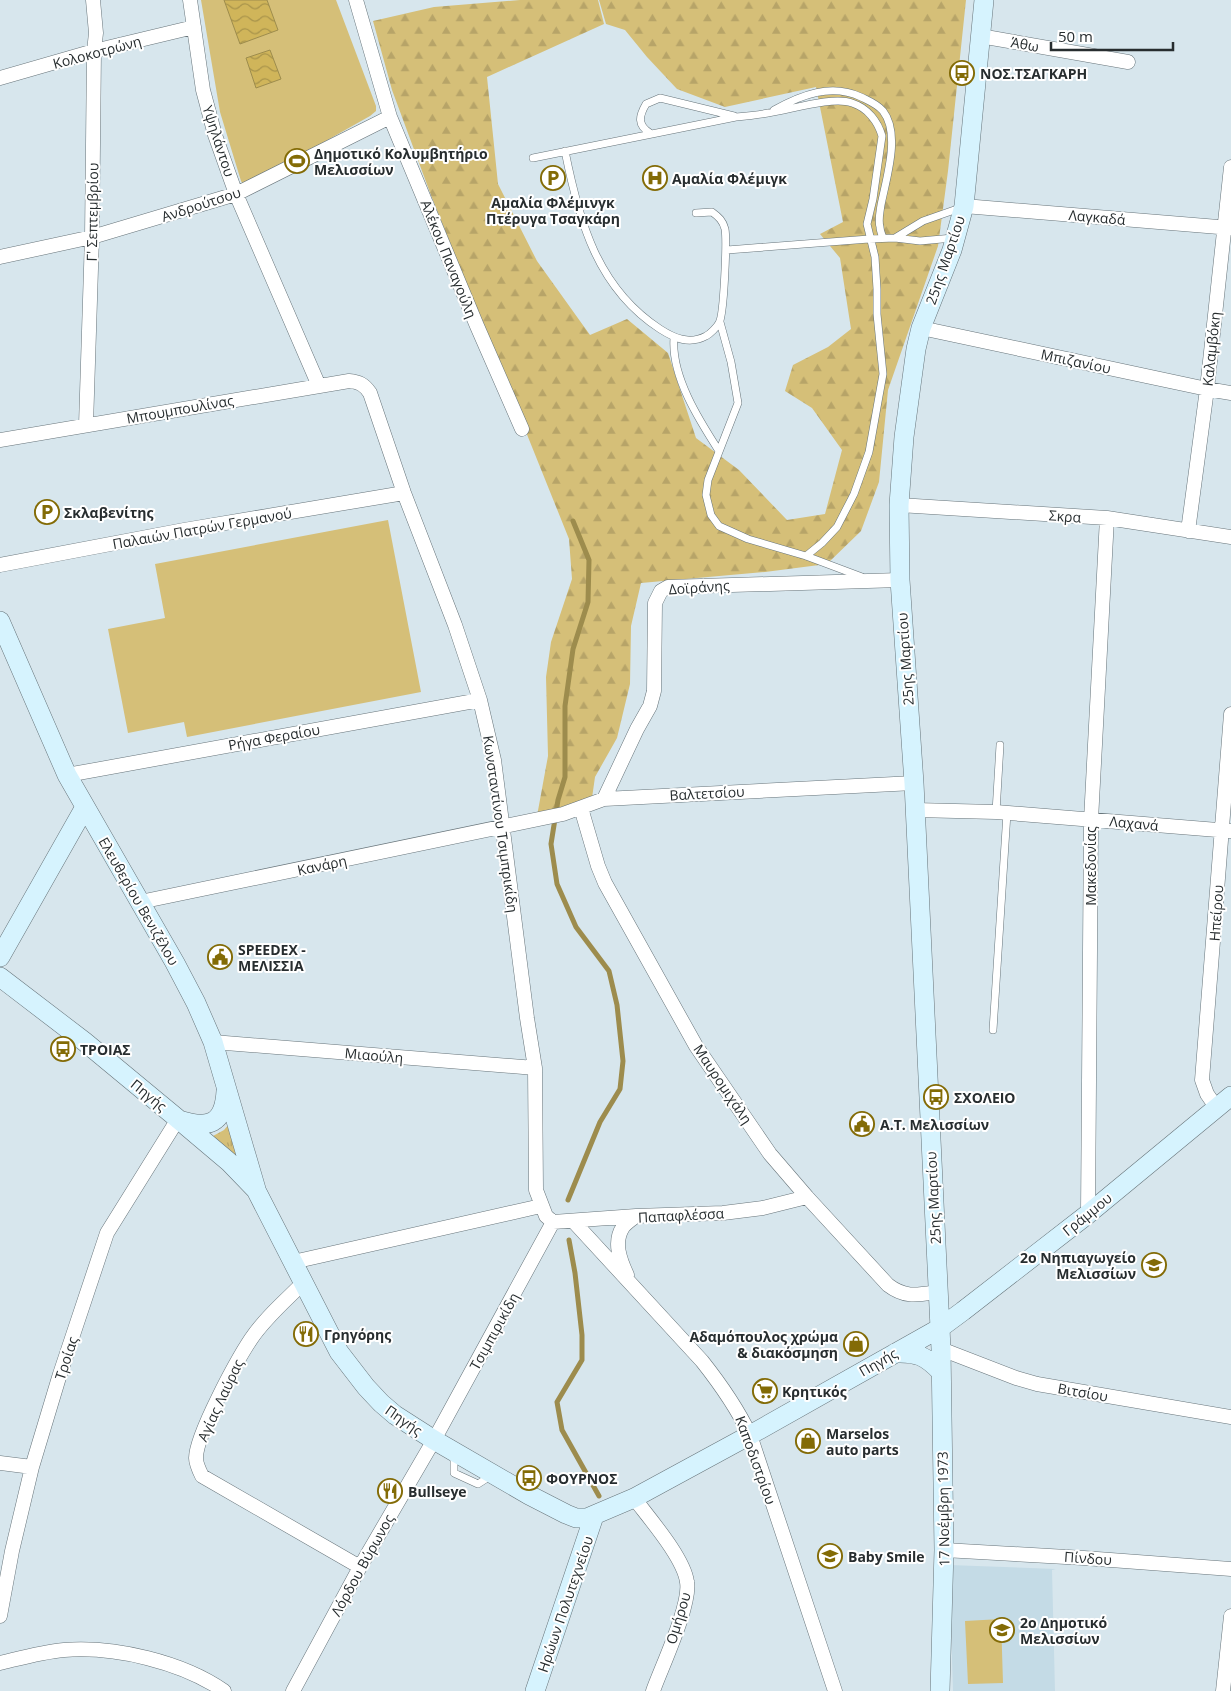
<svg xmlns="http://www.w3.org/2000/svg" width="1231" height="1691" font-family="'Open Sans',sans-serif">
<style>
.built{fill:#c4dbe6}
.grass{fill:url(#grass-tufts)}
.forest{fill:url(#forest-firs)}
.pitch{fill:#d5bf78}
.water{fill:url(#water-waves);stroke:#9d8c4d}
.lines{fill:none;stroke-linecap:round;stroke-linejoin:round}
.stream{stroke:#9d8c4d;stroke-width:5}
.lane-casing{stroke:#67747a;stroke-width:8}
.street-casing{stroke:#67747a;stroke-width:15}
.secondary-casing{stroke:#67747a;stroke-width:20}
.lane{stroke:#fff;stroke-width:7}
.street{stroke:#fff;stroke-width:14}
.secondary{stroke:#d6f3fe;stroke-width:19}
.labels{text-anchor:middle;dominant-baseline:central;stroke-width:4;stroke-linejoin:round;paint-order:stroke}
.street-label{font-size:14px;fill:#272d2f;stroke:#fff}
.poi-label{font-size:14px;font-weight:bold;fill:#272d2f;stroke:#fff;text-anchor:start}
</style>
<defs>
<pattern id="grass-tufts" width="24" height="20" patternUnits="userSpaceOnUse" patternTransform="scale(1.25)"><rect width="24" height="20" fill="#d5bf78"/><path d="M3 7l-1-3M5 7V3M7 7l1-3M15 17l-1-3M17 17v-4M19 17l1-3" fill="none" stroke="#b7a468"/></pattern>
<pattern id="forest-firs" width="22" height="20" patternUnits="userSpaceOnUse" patternTransform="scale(1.25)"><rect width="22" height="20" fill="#d5bf78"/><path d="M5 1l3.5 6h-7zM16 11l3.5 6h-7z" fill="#b7a468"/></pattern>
<pattern id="water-waves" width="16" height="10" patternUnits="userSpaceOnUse" patternTransform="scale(1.25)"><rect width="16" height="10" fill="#d0b55a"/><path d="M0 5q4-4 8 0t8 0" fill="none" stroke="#a9944b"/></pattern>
</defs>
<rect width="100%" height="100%" fill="#d7e6ed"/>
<path class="built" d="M 949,1565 L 1056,1569 L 1052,1570 L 1055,1691 L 953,1691 Z"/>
<path class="grass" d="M 230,1123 L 241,1160 L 213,1136 L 224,1130 Z"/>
<path class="forest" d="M 520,0 L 598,0 L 604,24 L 487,77 L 498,184 L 537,261 L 590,335 L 627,319 L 668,353 L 696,438 L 739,470 L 787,520 L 825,514 L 842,450 L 812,408 L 785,391 L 793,365 L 828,347 L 851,329 L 840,258 L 820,234 L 843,222 L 816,87 L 725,107 L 677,89 L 647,57 L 625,30 L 606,24 L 599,0 L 966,0 L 948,171 L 938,246 L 888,390 L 879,482 L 861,531 L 827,564 L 765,572 L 641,583 L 631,626 L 630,684 L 617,738 L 595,777 L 592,798 L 537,816 L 548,756 L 546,677 L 551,642 L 572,579 L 569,539 L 432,198 L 392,90 L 373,21 L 434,7 Z"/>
<path class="pitch" d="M 201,0 L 336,0 L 376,106 L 376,111 L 370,116 L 248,185 L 244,186 L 241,181 L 220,112 Z
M 388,520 L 421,692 L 187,737 L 184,722 L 128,733 L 108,629 L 165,618 L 155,564 Z
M 1001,1619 L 1003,1683 L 968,1684 L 965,1621 Z"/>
<path class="water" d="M 224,0 L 267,0 L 278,30 L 240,44 Z
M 270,50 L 281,79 L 256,88 L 246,58 Z"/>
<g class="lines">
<path class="stream" d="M 568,1200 L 600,1122 L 620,1089 L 623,1061 L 617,1005 L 609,971 L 576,927 L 557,884 L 551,844 L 558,800 L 565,777 L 565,706 L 573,649 L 588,602 L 589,560 L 573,521
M 569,1240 L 575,1273 L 582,1335 L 582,1360 L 557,1402 L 562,1430 L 599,1496"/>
<defs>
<path id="lane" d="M 774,110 C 801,95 831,83 861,97 C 869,101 877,104 883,111 C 901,134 886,179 881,205 C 880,212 878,220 880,227 C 880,231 882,235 883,238
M 650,133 C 637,125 639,116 646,104 L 660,98 L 734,116
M 565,151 C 579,221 597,288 660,329 C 674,338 689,345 706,336 C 710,334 717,327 719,323 C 724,315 727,241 725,229 C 723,221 719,217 712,212 L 696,213
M 533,158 L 736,117 C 747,116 757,115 768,113 C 790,110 832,96 852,103 C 868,108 878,122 882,136 L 873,199 L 867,224 L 875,257 L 877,289 L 877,314 L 883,374 L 869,452 L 854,494 L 837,527 L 822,543 L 806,556
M 895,238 L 923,221 L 960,208
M 727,250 L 869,239 L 895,238 L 920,241 L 953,238
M 720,322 L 731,362 L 738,403 L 708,480 L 706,495 L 711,515 L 719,526 L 748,539 L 806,556 L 862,577
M 674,338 C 671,376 699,420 719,451
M 996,812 L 1000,745
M 993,1030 L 1007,813
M 454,1455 L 454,1473 L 478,1484 L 492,1475"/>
<path id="street" d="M 190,0 L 203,90 L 215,135 L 236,194 L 319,386
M 356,0 L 390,117 L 477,326 L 522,429
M 980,36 L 1128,62
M 0,78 L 94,51 L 194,27
M 964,206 L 1231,228
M 0,257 L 92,237 L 236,194 L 390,117
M 921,328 L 1207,389 L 1231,393
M 86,425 L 92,237 L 94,51 L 96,33 L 93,0
M 0,440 L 349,381 C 359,382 364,384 370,393 L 404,493 L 455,625 L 480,700 L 494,760 L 527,1018 L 535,1068 L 536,1190 L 546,1216 L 553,1222
M 899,505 L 1107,518 L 1231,537
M 1188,531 L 1207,389 L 1231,167
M 0,565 L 184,530 L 404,493
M 67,775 L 480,700
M 604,799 L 637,729 L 650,706 L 654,691 L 655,603 L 661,591 L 668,587 L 900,580
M 581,808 L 598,866 L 605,883 L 696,1046 L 770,1154 L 807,1197 L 888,1285 C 905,1298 917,1295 938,1292
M 915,810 L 996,812 L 1230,831
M 140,902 L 563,814 L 604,799 L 914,783
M 213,1042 L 535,1068
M 1216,1107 L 1207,1094 L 1202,1080 L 1231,714
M 1088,1214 L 1091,820 L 1107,518
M 553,1222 L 636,1216 L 723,1213 L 763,1208 L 807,1197
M 574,1222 L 702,1361 C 721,1385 737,1408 750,1435 L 835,1691
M 293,1262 L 541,1206
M 627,1275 C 620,1260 613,1242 623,1227 C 626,1223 632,1219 636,1216
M 303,1283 C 285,1301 265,1318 251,1339 C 237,1360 196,1435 196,1458 C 196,1464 199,1470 202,1476 L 360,1567
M 941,1349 L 1016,1378 L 1037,1384 L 1231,1417
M 0,1463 L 32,1467
M 634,1498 C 649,1518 684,1558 687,1582 C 691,1605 662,1666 653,1691
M 944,1550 L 1084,1558 L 1231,1569
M 0,1616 L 12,1551 L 32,1467 L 60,1374 L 107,1233 L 178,1119
M 0,1663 C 21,1658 42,1652 64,1650 C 115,1646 182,1662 224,1691
M 293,1691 L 360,1567 L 434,1440 L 553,1222
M 1223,1691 L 1231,1616"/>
<path id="secondary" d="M 0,621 L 67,775 L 175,963 L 196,1003 L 213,1042 L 256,1189
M 0,957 L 85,807
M 0,977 L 85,1042 L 178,1119 L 229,1162 L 256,1190 L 339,1352 L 366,1387 L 381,1403 L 395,1415 L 434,1440 L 529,1495 L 566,1514 L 576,1518 L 587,1518 L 634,1498 L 750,1435 L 940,1328 L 963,1311 L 1088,1214 L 1231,1096
M 179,1120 C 208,1129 224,1125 226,1091
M 895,1353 C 917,1352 926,1356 941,1372
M 535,1691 L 594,1516
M 940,1691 L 944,1550 L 941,1349 L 914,783 L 900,580 L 899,505 L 904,437 L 916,349 L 921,328 L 952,250 L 964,206 L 984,0"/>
</defs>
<use href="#lane" class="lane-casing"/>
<use href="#street" class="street-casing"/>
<use href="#secondary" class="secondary-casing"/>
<use href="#lane" class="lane"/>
<use href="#street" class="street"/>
<use href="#secondary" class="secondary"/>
</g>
<defs>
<symbol id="bus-ring" viewBox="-11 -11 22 22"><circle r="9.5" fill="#fff" stroke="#836b06" stroke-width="1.5"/><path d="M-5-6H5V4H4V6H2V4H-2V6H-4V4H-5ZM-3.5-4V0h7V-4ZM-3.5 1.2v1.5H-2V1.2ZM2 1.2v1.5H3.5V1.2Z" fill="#836b06"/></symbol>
<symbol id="stadium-ring" viewBox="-11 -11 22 22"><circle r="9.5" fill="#fff" stroke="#836b06" stroke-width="1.5"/><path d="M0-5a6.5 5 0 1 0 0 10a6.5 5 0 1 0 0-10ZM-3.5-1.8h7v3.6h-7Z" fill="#836b06"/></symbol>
<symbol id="parking-ring" viewBox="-11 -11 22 22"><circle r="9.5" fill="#fff" stroke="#836b06" stroke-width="1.5"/><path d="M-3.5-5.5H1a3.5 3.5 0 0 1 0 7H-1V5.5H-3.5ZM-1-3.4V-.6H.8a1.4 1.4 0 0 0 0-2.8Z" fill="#836b06"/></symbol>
<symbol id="hospital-ring" viewBox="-11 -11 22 22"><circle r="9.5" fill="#fff" stroke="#836b06" stroke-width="1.5"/><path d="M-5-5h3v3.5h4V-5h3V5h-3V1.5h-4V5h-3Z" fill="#836b06"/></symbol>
<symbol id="civic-ring" viewBox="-11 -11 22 22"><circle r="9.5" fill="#fff" stroke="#836b06" stroke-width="1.5"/><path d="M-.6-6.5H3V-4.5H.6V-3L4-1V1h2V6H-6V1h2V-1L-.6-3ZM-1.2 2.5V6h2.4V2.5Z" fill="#836b06"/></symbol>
<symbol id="school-ring" viewBox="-11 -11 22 22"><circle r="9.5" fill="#fff" stroke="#836b06" stroke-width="1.5"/><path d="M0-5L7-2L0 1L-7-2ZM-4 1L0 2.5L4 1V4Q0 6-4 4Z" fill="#836b06"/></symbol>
<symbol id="restaurant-ring" viewBox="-11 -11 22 22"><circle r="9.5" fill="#fff" stroke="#836b06" stroke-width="1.5"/><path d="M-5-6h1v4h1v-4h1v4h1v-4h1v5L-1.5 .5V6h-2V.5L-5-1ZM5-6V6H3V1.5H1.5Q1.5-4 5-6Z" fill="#836b06"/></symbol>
<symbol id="shop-ring" viewBox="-11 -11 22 22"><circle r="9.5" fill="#fff" stroke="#836b06" stroke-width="1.5"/><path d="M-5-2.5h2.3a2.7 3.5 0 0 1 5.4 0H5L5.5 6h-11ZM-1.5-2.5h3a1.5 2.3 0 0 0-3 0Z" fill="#836b06"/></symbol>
<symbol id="supermarket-ring" viewBox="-11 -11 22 22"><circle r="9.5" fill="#fff" stroke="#836b06" stroke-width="1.5"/><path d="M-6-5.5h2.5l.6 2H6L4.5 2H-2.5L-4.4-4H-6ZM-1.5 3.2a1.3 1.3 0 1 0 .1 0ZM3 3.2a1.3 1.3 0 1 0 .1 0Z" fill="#836b06"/></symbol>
</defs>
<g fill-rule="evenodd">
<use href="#bus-ring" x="948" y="59" width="28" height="28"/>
<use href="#stadium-ring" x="283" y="147" width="28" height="28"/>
<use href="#parking-ring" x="539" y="164" width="28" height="28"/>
<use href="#hospital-ring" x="641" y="164" width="28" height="28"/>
<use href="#parking-ring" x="33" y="498" width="28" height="28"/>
<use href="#civic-ring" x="206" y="943" width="28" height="28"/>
<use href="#bus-ring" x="49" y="1035" width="28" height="28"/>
<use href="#bus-ring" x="922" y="1083" width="28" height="28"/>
<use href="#civic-ring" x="848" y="1110" width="28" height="28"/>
<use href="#school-ring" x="1140" y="1251" width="28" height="28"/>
<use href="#restaurant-ring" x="292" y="1320" width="28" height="28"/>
<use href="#shop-ring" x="842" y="1330" width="28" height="28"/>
<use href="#supermarket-ring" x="751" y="1377" width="28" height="28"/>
<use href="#shop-ring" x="794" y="1427" width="28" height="28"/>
<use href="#bus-ring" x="515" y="1464" width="28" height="28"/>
<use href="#restaurant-ring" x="376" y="1477" width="28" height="28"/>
<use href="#school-ring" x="816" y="1542" width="28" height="28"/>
<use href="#school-ring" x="988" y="1616" width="28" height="28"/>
</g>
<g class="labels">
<g class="street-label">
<text transform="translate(1025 44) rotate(10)">Άθω</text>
<text transform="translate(97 52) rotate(-15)">Κολοκοτρώνη</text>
<text transform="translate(219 141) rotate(72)">Υψηλάντου</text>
<text transform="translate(201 204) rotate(-18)">Ανδρούτσου</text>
<text transform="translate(92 212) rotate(-89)">Γ' Σεπτεμβρίου</text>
<text transform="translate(1097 217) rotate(5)">Λαγκαδά</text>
<text transform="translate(449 259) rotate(68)">Αλέκου Παναγούλη</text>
<text transform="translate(945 260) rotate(-71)">25ης Μαρτίου</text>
<text transform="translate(1211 349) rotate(-84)">Καλαμβόκη</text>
<text transform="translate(1076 361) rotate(12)">Μπιζανίου</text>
<text transform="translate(180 409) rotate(-10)">Μπουμπουλίνας</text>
<text transform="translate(1065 516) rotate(4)">Σκρα</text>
<text transform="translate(202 528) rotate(-10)">Παλαιών Πατρών Γερμανού</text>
<text transform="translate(699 587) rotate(-4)">Δοϊράνης</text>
<text transform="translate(905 659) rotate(-94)">25ης Μαρτίου</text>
<text transform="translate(274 737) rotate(-10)">Ρήγα Φεραίου</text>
<text transform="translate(707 793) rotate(-3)">Βαλτετσίου</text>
<text transform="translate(1134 823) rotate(5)">Λαχανά</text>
<text transform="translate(501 824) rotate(82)">Κωνσταντίνου Τσιμπρικίδη</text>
<text transform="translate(322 865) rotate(-12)">Κανάρη</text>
<text transform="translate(1090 866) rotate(-90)">Μακεδονίας</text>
<text transform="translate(139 901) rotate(60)">Ελευθερίου Βενιζέλου</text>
<text transform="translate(1216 913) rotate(-86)">Ηπείρου</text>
<text transform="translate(374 1055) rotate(5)">Μιαούλη</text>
<text transform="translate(723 1084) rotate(56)">Μαυρομιχάλη</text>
<text transform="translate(149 1095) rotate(39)">Πηγής</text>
<text transform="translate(933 1198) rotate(-93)">25ης Μαρτίου</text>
<text transform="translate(1087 1214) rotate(-39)">Γράμμου</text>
<text transform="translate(681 1215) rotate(-3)">Παπαφλέσσα</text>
<text transform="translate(494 1331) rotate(-61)">Τσιμπιρικίδη</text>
<text transform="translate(66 1358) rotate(-72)">Τροίας</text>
<text transform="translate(878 1362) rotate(-30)">Πηγής</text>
<text transform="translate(1083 1392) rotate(10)">Βιτσίου</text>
<text transform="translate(220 1400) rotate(-65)">Αγίας Λαύρας</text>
<text transform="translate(404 1420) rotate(35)">Πηγής</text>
<text transform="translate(756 1460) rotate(70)">Καποδιστρίου</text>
<text transform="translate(943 1509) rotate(-91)">17 Νοέμβρη 1973</text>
<text transform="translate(1088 1558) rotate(4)">Πίνδου</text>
<text transform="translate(362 1565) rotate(-61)">Λόρδου Βύρωνος</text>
<text transform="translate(565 1604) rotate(-71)">Ηρώων Πολυτεχνείου</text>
<text transform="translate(678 1618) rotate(-73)">Ομήρου</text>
</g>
<g class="poi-label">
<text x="980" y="73">ΝΟΣ.ΤΣΑΓΚΑΡΗ</text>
<text x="314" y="153">Δημοτικό Κολυμβητήριο<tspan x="314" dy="16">Μελισσίων</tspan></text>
<text x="672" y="178">Αμαλία Φλέμιγκ</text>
<text x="553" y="202" text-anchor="middle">Αμαλία Φλέμινγκ<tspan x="553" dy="16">Πτέρυγα Τσαγκάρη</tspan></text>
<text x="64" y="512">Σκλαβενίτης</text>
<text x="238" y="949">SPEEDEX -<tspan x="238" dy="16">ΜΕΛΙΣΣΙΑ</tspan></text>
<text x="80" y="1049">ΤΡΟΙΑΣ</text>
<text x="954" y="1097">ΣΧΟΛΕΙΟ</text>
<text x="880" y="1124">Α.Τ. Μελισσίων</text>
<text x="1136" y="1257" text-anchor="end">2ο Νηπιαγωγείο<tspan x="1136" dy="16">Μελισσίων</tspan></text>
<text x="324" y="1334">Γρηγόρης</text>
<text x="838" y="1336" text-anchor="end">Αδαμόπουλος χρώμα<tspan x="838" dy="16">&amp; διακόσμηση</tspan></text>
<text x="782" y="1391">Κρητικός</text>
<text x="826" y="1433">Marselos<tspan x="826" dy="16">auto parts</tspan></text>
<text x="546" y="1478">ΦΟΥΡΝΟΣ</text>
<text x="408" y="1491">Bullseye</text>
<text x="848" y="1556">Baby Smile</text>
<text x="1020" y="1622">2ο Δημοτικό<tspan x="1020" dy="16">Μελισσίων</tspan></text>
</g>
</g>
<path d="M1051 42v8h122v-8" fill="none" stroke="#272d2f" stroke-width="2.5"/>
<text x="1058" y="42" font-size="15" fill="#272d2f" stroke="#ffffff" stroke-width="4" paint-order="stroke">50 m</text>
</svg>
